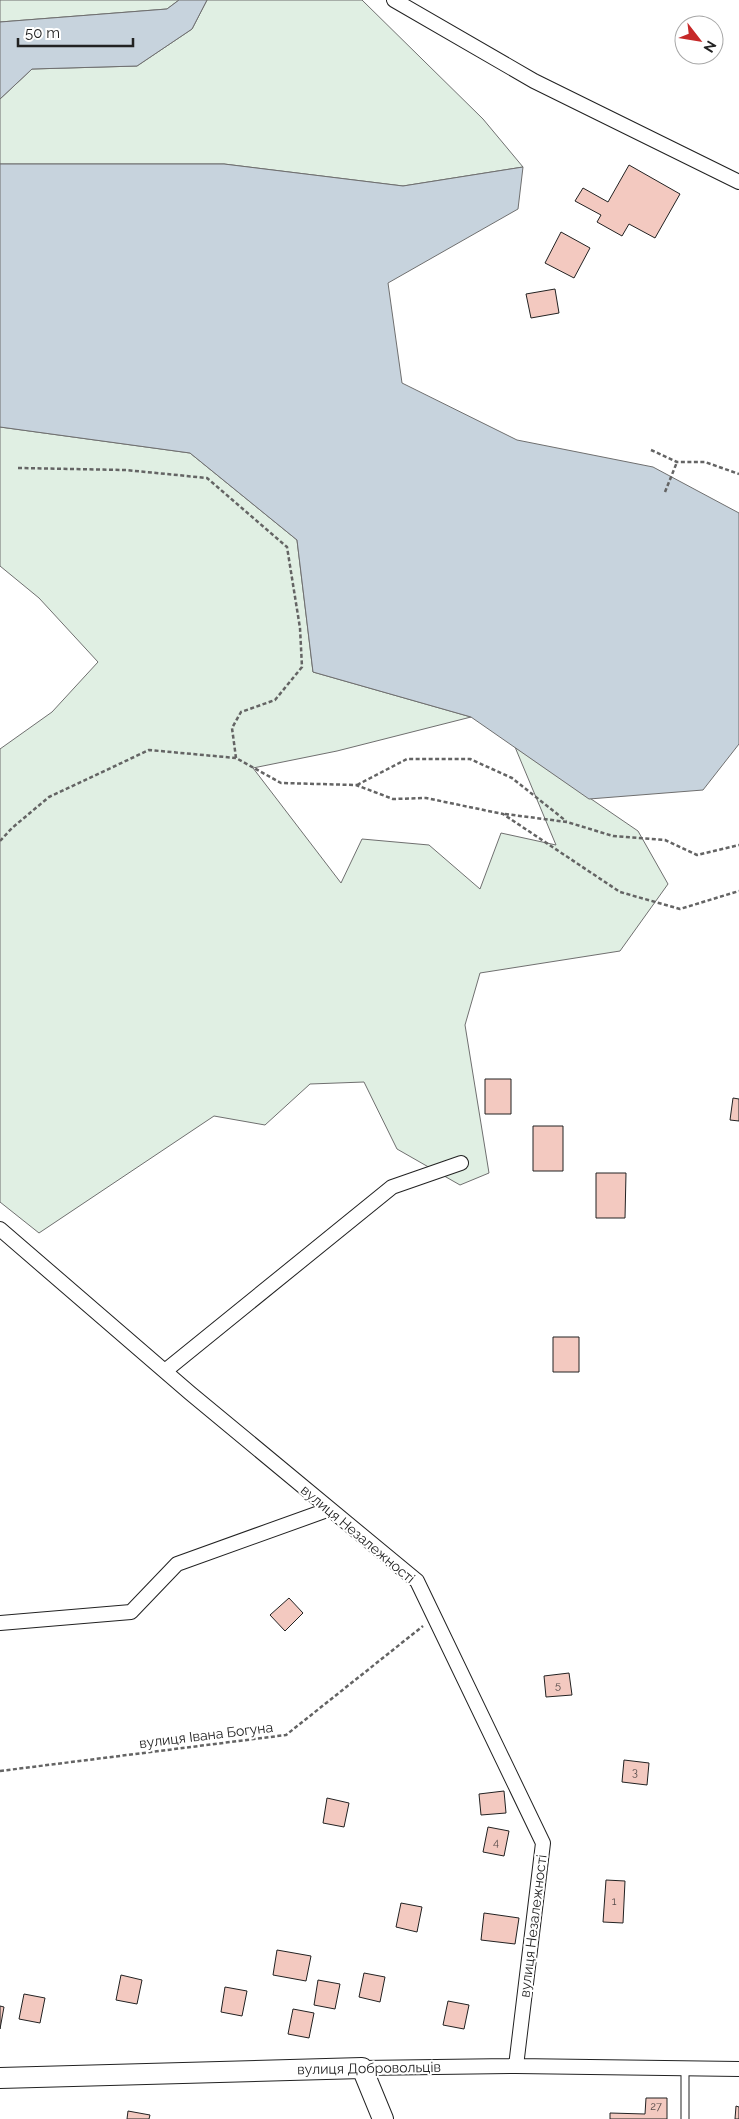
<svg xmlns="http://www.w3.org/2000/svg" width="739" height="2119" font-family="Raleway,sans-serif">
<style>
.green{fill:#e0efe3;stroke:#6f6f6f}
.water{fill:#c7d3dd;stroke:#6f6f6f}
.building{fill:#f3c9c0;stroke:#222}
.lines{fill:none;stroke-linecap:round;stroke-linejoin:round}
.lane-casing{stroke:#222;stroke-width:9}
.street-casing{stroke:#222;stroke-width:16}
.secondary-casing{stroke:#222;stroke-width:22}
.path{stroke:#646464;stroke-width:2.5;stroke-dasharray:4 2.5;stroke-linecap:butt}
.lane{stroke:#fff;stroke-width:7}
.street{stroke:#fff;stroke-width:14}
.secondary{stroke:#fff;stroke-width:20}
.labels{text-anchor:middle;dominant-baseline:central;stroke-width:4;stroke-linejoin:round;paint-order:stroke}
.number-label{font-size:11px;fill:#564c4a}
.street-label{font-size:14px;fill:#222;stroke:#fff}
</style>
<rect width="100%" height="100%" fill="#fff"/>
<path class="green" d="M 0,0 L 179,0 L 167,9 L 0,22 Z
M 207,0 L 362,0 L 483,119 L 523,167 L 403,186 L 224,164 L 0,164 L 0,99 L 32,69 L 137,66 L 192,29 Z
M 0,427 L 190,453 L 297,540 L 313,672 L 471,717 L 337,751 L 253,768 L 341,883 L 362,839 L 429,845 L 480,889 L 501,833 L 556,845 L 515,747 L 638,831 L 668,884 L 620,951 L 480,973 L 465,1025 L 489,1173 L 460,1185 L 397,1149 L 364,1082 L 310,1084 L 265,1125 L 214,1116 L 39,1233 L 0,1202 L 0,749 L 52,712 L 98,662 L 39,598 L 0,566 Z"/>
<path class="water" d="M 179,0 L 207,0 L 192,29 L 137,66 L 32,69 L 0,99 L 0,22 L 167,9 Z
M 0,164 L 224,164 L 403,186 L 523,167 L 518,209 L 388,283 L 402,383 L 517,440 L 653,467 L 739,513 L 739,744 L 703,790 L 589,799 L 471,717 L 313,672 L 297,540 L 190,453 L 0,427 Z"/>
<path class="building" d="M 629,165 L 680,194 L 655,238 L 629,224 L 622,236 L 597,222 L 601,215 L 575,201 L 583,188 L 608,202 Z
M 561,232 L 590,248 L 574,278 L 545,263 Z
M 555,289 L 559,313 L 531,318 L 526,294 Z
M 485,1079 L 511,1079 L 511,1114 L 485,1114 Z
M 733,1098 L 739,1099 L 739,1121 L 730,1120 Z
M 533,1126 L 563,1126 L 563,1171 L 533,1171 Z
M 596,1173 L 626,1173 L 625,1218 L 596,1218 Z
M 553,1337 L 579,1337 L 579,1372 L 553,1372 Z
M 289,1598 L 303,1613 L 285,1631 L 270,1615 Z
M 569,1673 L 572,1695 L 546,1697 L 544,1676 Z
M 624,1760 L 649,1763 L 647,1785 L 622,1782 Z
M 504,1791 L 506,1813 L 481,1815 L 479,1794 Z
M 327,1798 L 349,1803 L 344,1827 L 323,1823 Z
M 488,1827 L 509,1831 L 504,1856 L 483,1852 Z
M 606,1880 L 625,1881 L 623,1923 L 603,1922 Z
M 401,1903 L 422,1907 L 417,1932 L 396,1927 Z
M 484,1913 L 519,1918 L 515,1944 L 481,1940 Z
M 277,1950 L 311,1956 L 306,1981 L 273,1975 Z
M 364,1973 L 385,1977 L 380,2002 L 359,1997 Z
M 121,1975 L 142,1980 L 137,2004 L 116,2000 Z
M 318,1980 L 340,1984 L 335,2009 L 314,2005 Z
M 225,1987 L 247,1991 L 242,2016 L 221,2012 Z
M 24,1994 L 45,1998 L 40,2023 L 19,2019 Z
M 448,2001 L 469,2005 L 464,2029 L 443,2025 Z
M 0,2006 L 4,2007 L 0,2029 Z
M 293,2009 L 314,2013 L 309,2038 L 288,2034 Z
M 646,2098 L 667,2098 L 667,2119 L 610,2119 L 610,2113 L 645,2114 Z
M 736,2106 L 739,2107 L 739,2119 L 735,2119 Z
M 128,2111 L 150,2115 L 149,2119 L 127,2119 Z"/>
<g class="lines">
<defs>
<path id="lane" d="M 685,2068 L 685,2119"/>
<path id="street" d="M 394,0 L 534,81 L 739,182
M 0,1229 L 190,1393 L 417,1581 L 543,1843 L 516,2066
M 165,1371 L 392,1187 L 461,1163
M 0,1623 L 131,1612 L 177,1564 L 330,1509
M 362,2068 L 516,2066 L 739,2069"/>
<path id="secondary" d="M 0,2078 L 362,2068 L 383,2119"/>
</defs>
<use href="#lane" class="lane-casing"/>
<use href="#street" class="street-casing"/>
<use href="#secondary" class="secondary-casing"/>
<path class="path" d="M 651,450 L 677,462 L 705,462 L 739,474
M 18,468 L 126,470 L 207,478 L 287,547 L 300,628 L 302,667 L 275,700 L 241,712 L 232,728 L 236,758 L 281,783 L 356,785 L 393,799 L 426,798 L 503,814 L 620,892 L 680,909 L 739,891
M 665,492 L 677,462
M 357,785 L 407,759 L 470,759 L 512,778 L 566,821
M 505,814 L 567,822 L 613,836 L 665,840 L 697,855 L 739,845
M 0,841 L 12,828 L 49,797 L 149,750 L 236,758
M 0,1771 L 286,1735 L 423,1626"/>
<use href="#lane" class="lane"/>
<use href="#street" class="street"/>
<use href="#secondary" class="secondary"/>
</g>
<g class="labels">
<g class="number-label">
<text x="558" y="1685">5</text>
<text x="635" y="1772">3</text>
<text x="496" y="1842">4</text>
<text x="614" y="1901">1</text>
<text x="656" y="2106">27</text>
</g>
<g class="street-label">
<text transform="translate(358 1534) rotate(40)">вулиця Незалежності</text>
<text transform="translate(206 1735) rotate(-7)">вулиця Івана Богуна</text>
<text transform="translate(533 1926) rotate(-83)">вулиця Незалежності</text>
<text transform="translate(369 2068) rotate(-1)">вулиця Добровольців</text>
</g>
</g>
<g transform="translate(699 40) rotate(121)"><circle r="24" fill="#ffffff" stroke="#a7a7a7"/>
<path d="M0-4L9 19L0 12L-9 19Z" fill="#c62828"/>
<text y="-8" font-size="14" font-weight="bold" text-anchor="middle" fill="#222222">N</text>
</g>
<path d="M18 38v8h115v-8" fill="none" stroke="#222222" stroke-width="2.5"/>
<text x="25" y="38" font-size="15" fill="#222222" stroke="#ffffff" stroke-width="4" paint-order="stroke">50 m</text>
</svg>
